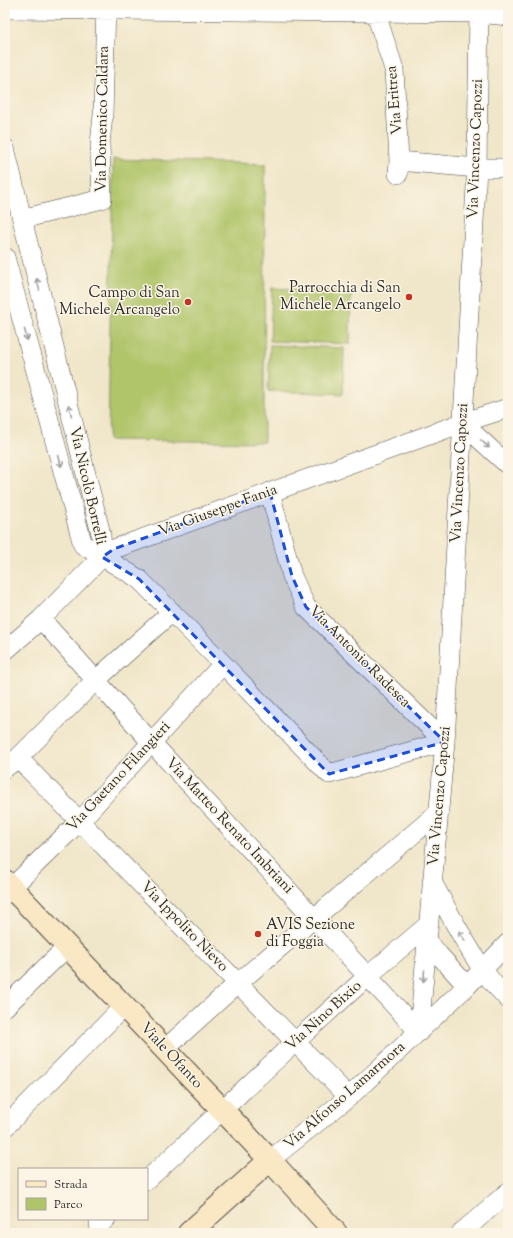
<svg xmlns="http://www.w3.org/2000/svg" width="513" height="1238" font-family="'Sorts Mill Goudy',serif">
<style>
.park{fill:#b0c56a;stroke:#6e784a}
.lines{fill:none;stroke-linecap:round;stroke-linejoin:round}
.street-casing{stroke:#494743;stroke-width:20}
.secondary-casing{stroke:#494743;stroke-width:24}
.street{stroke:#fff;stroke-width:19}
.secondary{stroke:#fae7c3;stroke-width:22}
.oneway{stroke:#a0a0a0}
.marked{fill:#1d4ed8;fill-opacity:0.2;stroke:#1d4ed8;stroke-width:3;stroke-dasharray:8 5;stroke-linejoin:round}
.poi-dot{fill:#c8321e;stroke:#fcf5e5;stroke-width:1.5}
.labels{text-anchor:middle;dominant-baseline:central;stroke-width:3;stroke-linejoin:round;paint-order:stroke}
.street-label{font-size:15px;fill:#2b2b2b;stroke:#fcf5e5}
.poi-label{font-size:15px;fill:#2b2b2b;stroke:#fcf5e5;text-anchor:end}
</style>
<rect width="100%" height="100%" fill="#fcf5e5"/>
<filter id="ink" filterUnits="userSpaceOnUse"><feTurbulence type="fractalNoise" baseFrequency=".025" numOctaves="2"/><feDisplacementMap in="SourceGraphic" scale="8" xChannelSelector="R" yChannelSelector="G"/><feConvolveMatrix kernelMatrix="1 2 1 2 8 2 1 2 1" color-interpolation-filters="sRGB"/></filter>
<filter id="wash" filterUnits="userSpaceOnUse"><feTurbulence type="fractalNoise" baseFrequency=".012" numOctaves="4" result="noise"/><feDisplacementMap in="SourceGraphic" scale="16" xChannelSelector="R" yChannelSelector="G"/><feGaussianBlur stdDeviation="0.9" result="paint"/><feColorMatrix in="noise" values="0 0 0 0 0 0 0 0 0 0 0 0 0 0 0 0 0 1.4 0 .05"/><feComposite in="paint" operator="in"/></filter>
<g filter="url(#wash)">
<rect width="100%" height="100%" fill="#f0e6c9"/>
<path class="park" d="M 113,159 L 265,164 L 264,442 L 108,440 Z
M 272,288 L 351,292 L 350,344 L 270,341 Z
M 270,345 L 344,348 L 343,394 L 268,391 Z"/>
</g>
<g filter="url(#ink)">
<g class="lines">
<defs>
<path id="street" d="M 375,5 L 375,11 L 394,69 L 399,161 L 398,174
M 5,9 L 479,13 L 508,16
M 5,148 L 22,219 L 101,534 L 102,557
M 399,161 L 477,168 L 508,168
M 22,219 L 102,199 L 100,144 L 103,115 L 106,5
M 5,257 L 83,545 L 139,579 L 223,664 L 329,774 L 445,742
M 462,423 L 508,465
M 270,492 L 292,576 L 306,607 L 445,742
M 41,619 L 151,742 L 419,1032
M 5,651 L 41,619 L 102,557 L 114,549 L 462,423 L 508,408
M 18,758 L 349,1097
M 5,768 L 18,758 L 96,680 L 172,612
M 432,882 C 450,914 467,949 489,978 C 495,986 502,992 508,999
M 5,894 L 80,821 L 223,664
M 427,940 L 439,955 L 467,986
M 5,1007 L 68,946
M 419,1032 L 445,742 L 477,168 L 479,5
M 165,1049 L 238,983 L 439,812
M 5,1127 L 124,1006
M 270,1160 L 349,1097 L 467,986 L 508,943
M 147,1180 L 295,1042 L 368,976 L 429,924
M 99,1225 L 106,1219
M 461,1233 L 508,1192"/>
<path id="secondary" d="M 5,881 L 270,1160 L 336,1233
M 189,1233 L 270,1160"/>
</defs>
<use href="#street" class="street-casing"/>
<use href="#secondary" class="secondary-casing"/>
<use href="#street" class="street"/>
<use href="#secondary" class="secondary"/>
</g>
<defs><path id="oneway-shaft" d="M-6 0H5M1.5-3L5.5 0L1.5 3" fill="none" stroke-width="1.6" stroke-linecap="round" stroke-linejoin="round"/></defs>
<g class="oneway">
<use href="#oneway-shaft" transform="translate(38 284) rotate(-104)"/>
<use href="#oneway-shaft" transform="translate(26 335) rotate(75)"/>
<use href="#oneway-shaft" transform="translate(70 410) rotate(-104)"/>
<use href="#oneway-shaft" transform="translate(485 444) rotate(43)"/>
<use href="#oneway-shaft" transform="translate(60 461) rotate(75)"/>
<use href="#oneway-shaft" transform="translate(462 936) rotate(-122)"/>
<use href="#oneway-shaft" transform="translate(424 976) rotate(95)"/>
</g>
</g>
<path class="marked" d="M 270,492 L 292,576 L 306,607 L 445,742 L 329,774 L 139,579 L 102,557 L 114,549 Z"/>
<g class="poi-dot">
<circle cx="409" cy="297" r="4"/>
<circle cx="188" cy="302" r="4"/>
<circle cx="258" cy="934" r="4"/>
</g>
<g class="labels">
<g class="street-label">
<text transform="translate(395 100) rotate(-95)">Via Eritrea</text>
<text transform="translate(103 119) rotate(-89)">Via Domenico Caldara</text>
<text transform="translate(476 149) rotate(-88)">Via Vincenzo Capozzi</text>
<text transform="translate(460 473) rotate(-87)">Via Vincenzo Capozzi</text>
<text transform="translate(87 486) rotate(77)">Via Nicolò Borrelli</text>
<text transform="translate(218 511) rotate(-20)">Via Giuseppe Fania</text>
<text transform="translate(359 657) rotate(45)">Via Antonio Radesca</text>
<text transform="translate(119 777) rotate(-47)">Via Gaetano Filangieri</text>
<text transform="translate(440 796) rotate(-85)">Via Vincenzo Capozzi</text>
<text transform="translate(229 826) rotate(47)">Via Matteo Renato Imbriani</text>
<text transform="translate(184 927) rotate(46)">Via Ippolito Nievo</text>
<text transform="translate(324 1016) rotate(-42)">Via Nino Bixio</text>
<text transform="translate(171 1056) rotate(47)">Viale Ofanto</text>
<text transform="translate(345 1096) rotate(-41)">Via Alfonso Lamarmora</text>
</g>
<g class="poi-label">
<text x="401" y="288">Parrocchia di San<tspan x="401" dy="17">Michele Arcangelo</tspan></text>
<text x="180" y="293">Campo di San<tspan x="180" dy="17">Michele Arcangelo</tspan></text>
<text x="266" y="925" text-anchor="start">AVIS Sezione<tspan x="266" dy="17">di Foggia</tspan></text>
</g>
</g>
<rect width="513" height="1238" fill="none" stroke="#fcf5e5" stroke-width="20"/>
<rect x="18" y="1168" width="130" height="52" fill="#fcf5e5" stroke="#a8a49b"/>
<rect x="26" y="1181" width="20" height="6" fill="#fae7c3" stroke="#a8a49b"/>
<text x="54" y="1188" font-size="12" fill="#2b2b2b">Strada</text>
<rect x="26" y="1198" width="20" height="12" fill="#b0c56a" stroke="#a8a49b"/>
<text x="54" y="1208" font-size="12" fill="#2b2b2b">Parco</text>
</svg>
